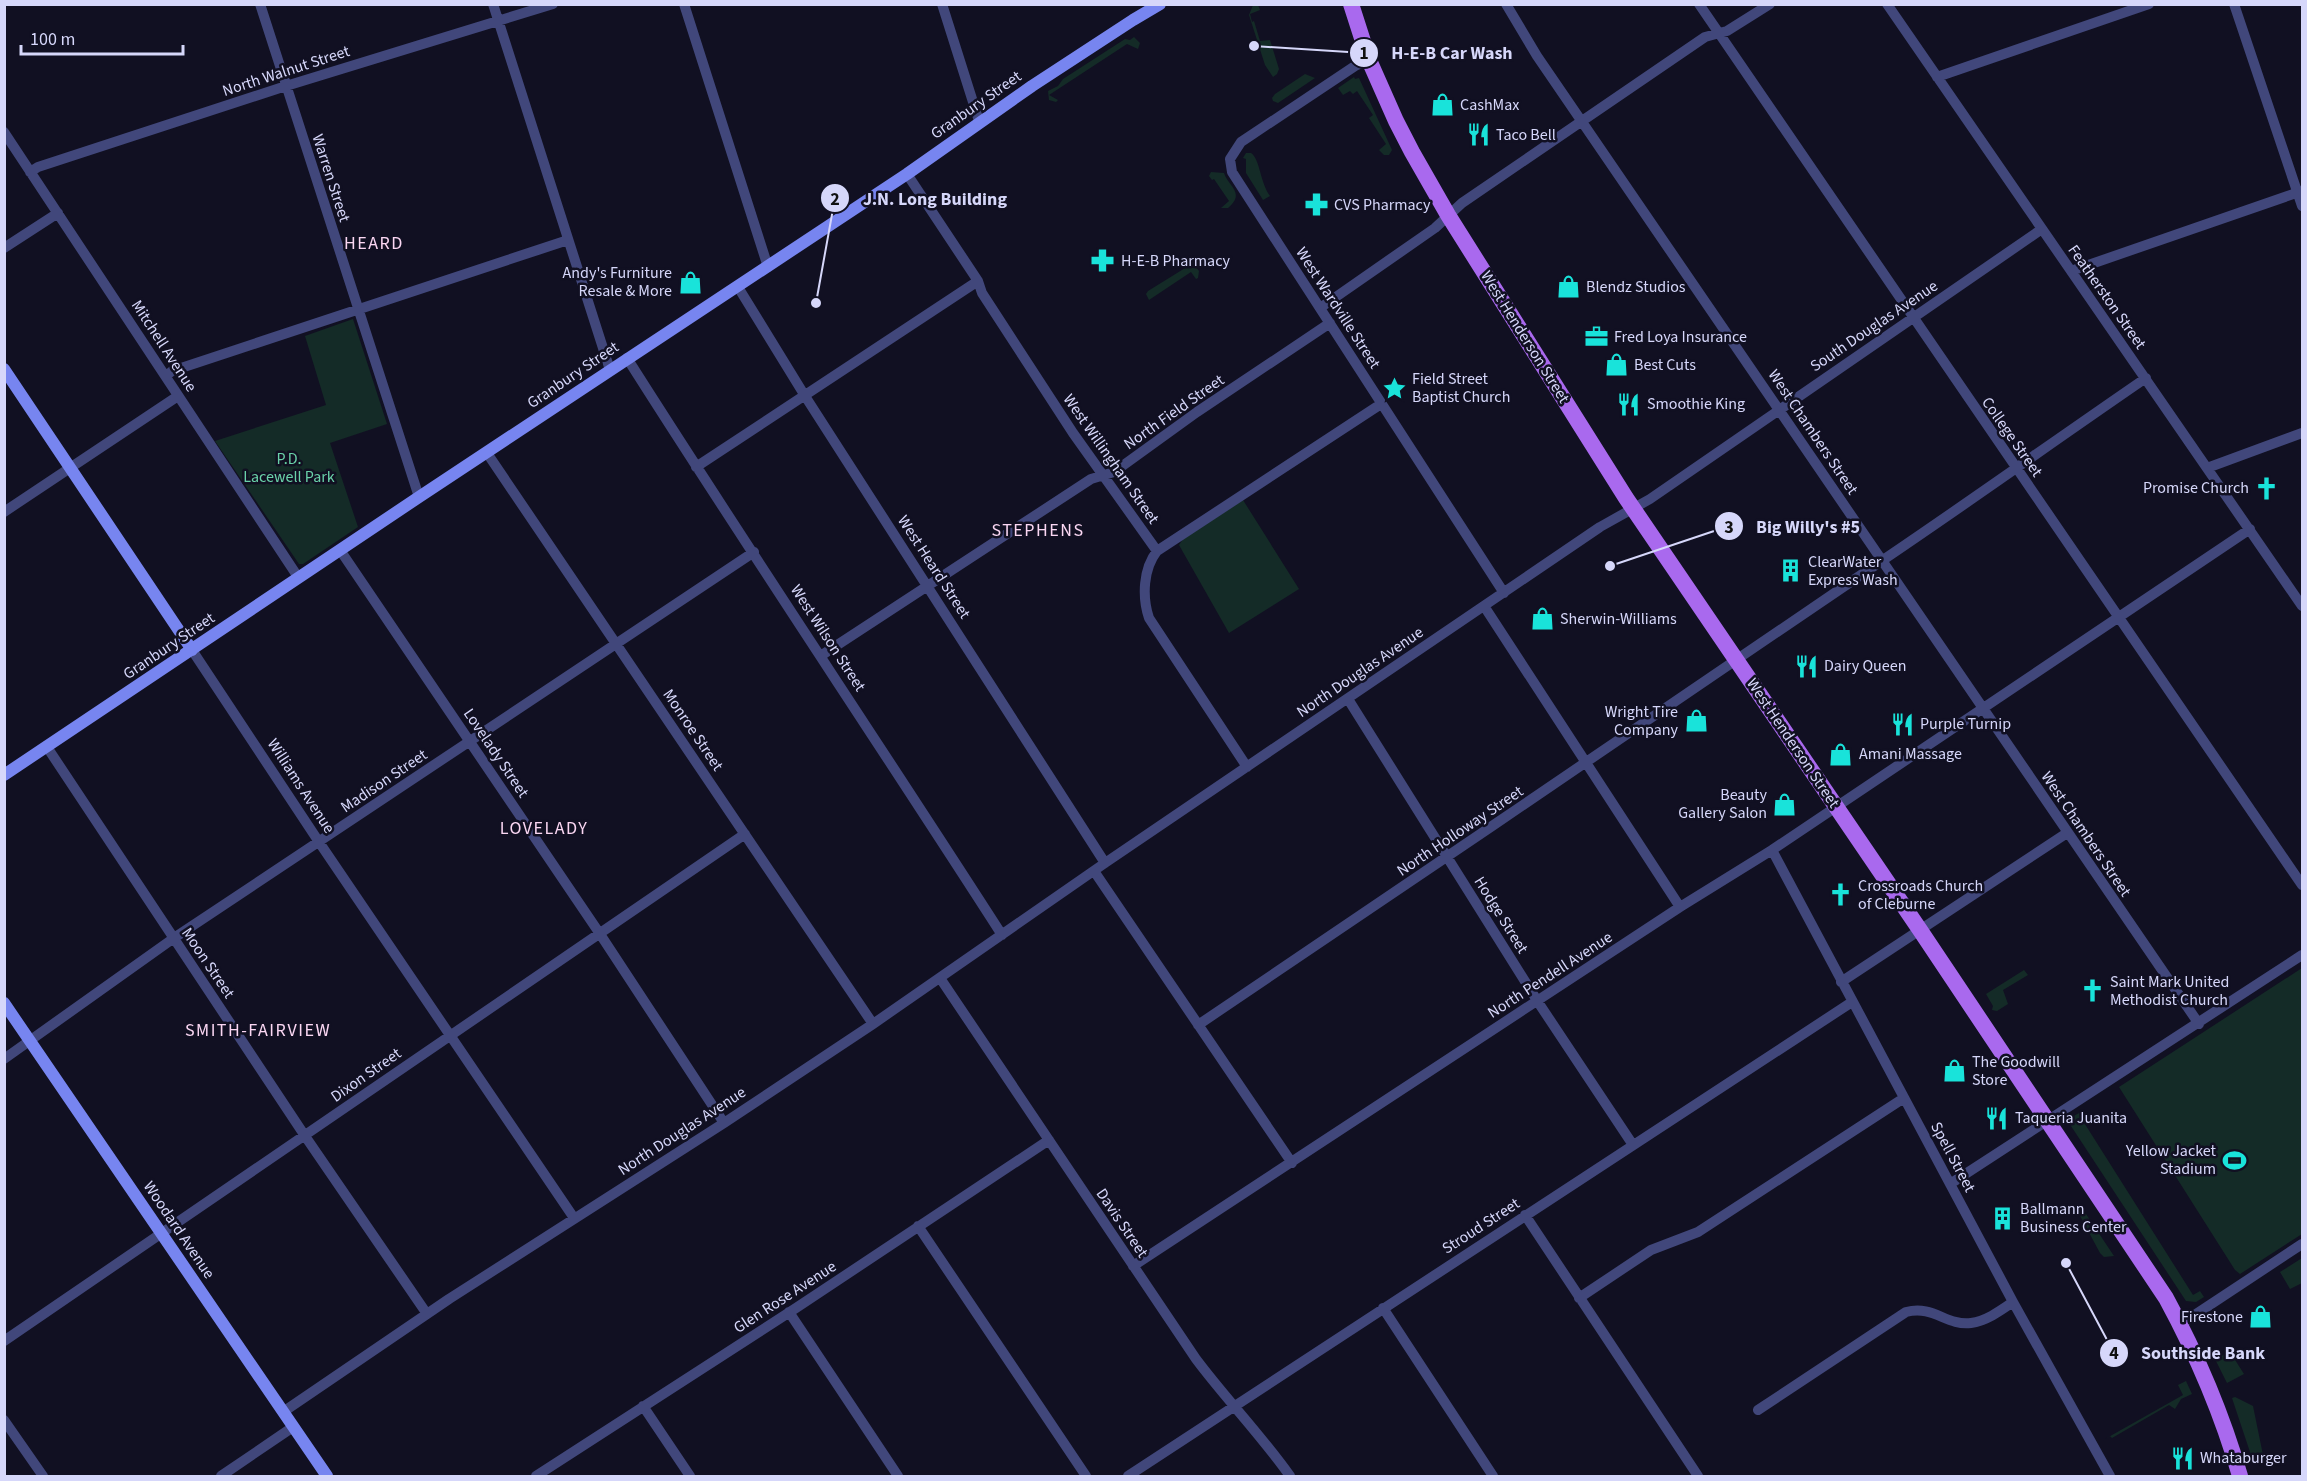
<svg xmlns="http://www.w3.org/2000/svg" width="2307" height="1481" font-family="'Source Sans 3',sans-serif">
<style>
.green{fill:#142b27}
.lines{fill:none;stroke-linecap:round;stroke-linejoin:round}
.street{stroke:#41477b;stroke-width:10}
.secondary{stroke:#7785f0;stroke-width:12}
.primary{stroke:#a969ee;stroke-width:16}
.labels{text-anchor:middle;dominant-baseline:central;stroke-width:5;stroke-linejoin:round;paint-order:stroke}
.street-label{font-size:16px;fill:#d6d7fa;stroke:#111022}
.poi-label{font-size:16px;fill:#d6d7fa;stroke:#111022;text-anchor:start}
.park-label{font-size:16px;fill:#6ad2a9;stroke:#111022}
.neighbourhood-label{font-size:18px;letter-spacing:1.5px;fill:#fbd7f3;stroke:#111022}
.leader{fill:none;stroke:#d6d7fa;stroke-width:2}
.callout-dot{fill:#d6d7fa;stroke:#111022;stroke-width:2}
.mark-label{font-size:18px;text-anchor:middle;font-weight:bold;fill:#111}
.callout-label{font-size:18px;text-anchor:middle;font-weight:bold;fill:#d6d7fa;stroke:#111022;stroke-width:5;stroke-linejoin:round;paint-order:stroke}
</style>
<rect width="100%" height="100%" fill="#111022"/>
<path class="green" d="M 1253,5 L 1258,5 L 1260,10 L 1250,14 L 1252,22 L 1254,21 L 1260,41 L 1270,40 L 1279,69 L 1277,74 L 1273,77 L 1265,65 L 1249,15 Z
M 1134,37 L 1140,43 L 1138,49 L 1127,44 L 1049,95 L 1058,100 L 1056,102 L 1049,100 L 1048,91 L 1058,86 L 1063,79 L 1125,39 L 1130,40 Z
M 1305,74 L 1315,78 L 1278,103 L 1273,101 L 1272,98 L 1275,94 Z
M 1354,77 L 1355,79 L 1359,78 L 1392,150 L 1389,155 L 1384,155 L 1379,150 L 1386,144 L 1369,118 L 1373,115 L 1357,91 L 1353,94 L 1350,91 L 1343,95 L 1338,88 Z
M 1246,153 L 1251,153 C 1260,159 1260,182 1270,196 L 1263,200 L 1246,173 L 1246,159 L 1243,158 Z
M 1211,172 L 1224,173 C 1228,186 1246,193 1228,208 L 1221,208 L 1229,201 L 1214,179 L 1212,180 L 1209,176 Z
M 1190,265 L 1194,265 L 1199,271 L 1198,278 L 1196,279 L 1191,272 L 1149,300 L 1146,294 L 1148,291 Z
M 353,319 L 387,424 L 330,443 L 358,527 L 303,564 L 299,564 L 215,441 L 326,405 L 305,336 Z
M 1243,500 L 1299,589 L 1229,633 L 1179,545 L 1183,539 Z
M 2302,968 L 2302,1234 L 2240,1274 L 2235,1270 L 2119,1087 Z
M 2024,970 L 2028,975 L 2003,990 L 2008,1004 L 1997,1011 L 1992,1010 L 1993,1006 L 1986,994 Z
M 2081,1112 L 2085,1119 L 2083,1121 L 2193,1295 L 2200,1291 L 2204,1297 L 2196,1302 L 2186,1301 L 2071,1126 L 2072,1117 Z
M 2084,1211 L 2114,1256 L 2104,1257 L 2100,1253 L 2079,1214 Z
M 2302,1258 L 2302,1283 L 2290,1289 L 2280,1272 Z
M 2230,1352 L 2244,1374 L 2227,1383 L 2216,1361 L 2218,1357 Z
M 2186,1381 L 2192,1394 L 2181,1399 L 2175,1409 L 2169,1405 L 2112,1438 L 2110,1436 L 2105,1439 L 2183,1395 L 2178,1385 Z
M 2235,1397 L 2253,1406 L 2263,1455 L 2257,1464 L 2254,1464 L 2232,1398 Z"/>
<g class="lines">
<path class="street" d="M 260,4 L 419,497
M 493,4 L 610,370
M 684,4 L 768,267
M 942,4 L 979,121
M 1506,4 L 1537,56 L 2199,1024
M 1699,4 L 2302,885
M 1887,4 L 2302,606
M 2234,4 L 2302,206
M 1369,60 L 1355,66 L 1241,142 L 1230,159 L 1232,172 L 1504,593
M 1937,77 L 2149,4
M 4,132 L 298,577
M 30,172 L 38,167 L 286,86 L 553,4
M 907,174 L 978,281 L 982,293 L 1073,433 L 1157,551 C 1143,569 1142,597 1149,618 L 1247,767
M 4,248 L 58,213
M 2071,271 L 2302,191
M 738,287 L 805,396 L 1105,863
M 1320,308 L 1435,228 L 1462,203 L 1705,37 L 1727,31 L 1770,4
M 627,358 C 750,552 878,742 1002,935
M 166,376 L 172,371 L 568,240
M 487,453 L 873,1024
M 696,467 L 978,281
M 2207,468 L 2302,433
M 4,512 L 178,396
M 340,550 L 600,934 L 724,1123
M 1157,551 L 1381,404
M 1484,606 L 1680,907
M 192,650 L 319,842 L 574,1218
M 822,655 L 1091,479 L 1114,472 L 1197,412 L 1330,323
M 1348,699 L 1538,1002 L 1633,1145
M 47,747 L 305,1136 L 427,1314
M 1772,850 L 2013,1302 L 2110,1476
M 1094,871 L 1292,1163
M 940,978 L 1196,1359 C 1226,1399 1261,1435 1290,1476
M 1841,982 L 2067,833
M 1198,1025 C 1426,872 1653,716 1880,562 C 1969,502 2057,439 2146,378
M 4,1059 L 174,938 L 754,552
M 1950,1184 L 2302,955
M 1525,1215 L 1698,1476
M 918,1226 L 1086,1476
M 1133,1266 L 1680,907 L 1772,850 L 2250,529
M 1579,1298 L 1651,1250 L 1698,1232 L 1904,1098
M 1383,1308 L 1493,1476
M 789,1312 L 898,1476
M 2181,1324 L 2302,1244
M 4,1341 L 745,834
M 643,1406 L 690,1476
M 1758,1410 L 1906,1312 C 1934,1305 1946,1326 1971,1323 C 1986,1321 2000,1311 2013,1302
M 283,1412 L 449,1299 L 724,1123 L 873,1024 L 1105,863 L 1600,527 L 1650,499 L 2042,229
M 4,1420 L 43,1476
M 221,1476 L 293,1427
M 536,1476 L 796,1308 L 1049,1140
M 1128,1476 L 1852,1002"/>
<path class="secondary" d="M 4,369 L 192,650
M 4,775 L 419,497 L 907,174 L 1032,86 L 1133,20 L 1160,4
M 4,1003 L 327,1476"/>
<path class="primary" d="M 1351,4 L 1369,60 L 1396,121 L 1412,152 L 1448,215 L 1626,498 L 1920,930 L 2166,1298 C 2197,1355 2222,1414 2240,1476"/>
</g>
<defs>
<symbol id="shop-bare" viewBox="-9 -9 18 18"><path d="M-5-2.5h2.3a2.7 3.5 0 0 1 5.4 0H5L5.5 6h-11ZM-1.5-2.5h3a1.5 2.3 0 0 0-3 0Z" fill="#19e3da" stroke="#111022" stroke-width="2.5" paint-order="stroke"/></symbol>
<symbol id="restaurant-bare" viewBox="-9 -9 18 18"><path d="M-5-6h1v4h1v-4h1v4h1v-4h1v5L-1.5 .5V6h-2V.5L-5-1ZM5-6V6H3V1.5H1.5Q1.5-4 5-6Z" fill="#19e3da" stroke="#111022" stroke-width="2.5" paint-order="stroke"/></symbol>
<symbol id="pharmacy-bare" viewBox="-9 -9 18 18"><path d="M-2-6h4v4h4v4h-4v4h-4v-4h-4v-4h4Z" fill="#19e3da" stroke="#111022" stroke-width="2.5" paint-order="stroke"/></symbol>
<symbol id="office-bare" viewBox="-9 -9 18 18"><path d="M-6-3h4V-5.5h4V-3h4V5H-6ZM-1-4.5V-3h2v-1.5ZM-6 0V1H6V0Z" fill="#19e3da" stroke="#111022" stroke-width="2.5" paint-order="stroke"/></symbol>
<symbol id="sight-bare" viewBox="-9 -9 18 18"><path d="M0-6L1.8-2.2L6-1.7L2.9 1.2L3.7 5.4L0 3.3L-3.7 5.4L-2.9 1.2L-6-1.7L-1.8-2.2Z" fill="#19e3da" stroke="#111022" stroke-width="2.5" paint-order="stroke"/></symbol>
<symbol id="church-bare" viewBox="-9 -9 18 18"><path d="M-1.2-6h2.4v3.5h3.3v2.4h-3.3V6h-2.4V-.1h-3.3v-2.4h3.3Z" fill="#19e3da" stroke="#111022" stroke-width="2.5" paint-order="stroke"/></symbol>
<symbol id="building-bare" viewBox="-9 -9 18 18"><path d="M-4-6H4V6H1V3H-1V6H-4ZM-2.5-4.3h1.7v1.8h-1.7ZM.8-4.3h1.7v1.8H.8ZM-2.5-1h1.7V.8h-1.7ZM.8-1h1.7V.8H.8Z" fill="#19e3da" stroke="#111022" stroke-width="2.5" paint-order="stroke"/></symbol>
<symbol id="stadium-bare" viewBox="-9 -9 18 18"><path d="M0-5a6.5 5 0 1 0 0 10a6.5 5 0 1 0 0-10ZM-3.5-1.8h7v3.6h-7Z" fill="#19e3da" stroke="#111022" stroke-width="2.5" paint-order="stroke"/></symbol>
</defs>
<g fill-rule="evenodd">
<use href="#shop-bare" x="1426" y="88" width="33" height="33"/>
<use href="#restaurant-bare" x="1462" y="118" width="33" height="33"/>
<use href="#pharmacy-bare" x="1300" y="188" width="33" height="33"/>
<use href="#pharmacy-bare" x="1086" y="244" width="33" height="33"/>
<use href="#shop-bare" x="674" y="266" width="33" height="33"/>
<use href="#shop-bare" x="1552" y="270" width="33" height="33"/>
<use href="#office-bare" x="1580" y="320" width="33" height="33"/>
<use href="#shop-bare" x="1600" y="348" width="33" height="33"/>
<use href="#sight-bare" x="1378" y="372" width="33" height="33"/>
<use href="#restaurant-bare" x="1612" y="388" width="33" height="33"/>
<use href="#church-bare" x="2250" y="472" width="33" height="33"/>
<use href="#building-bare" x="1774" y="554" width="33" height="33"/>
<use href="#shop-bare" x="1526" y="602" width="33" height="33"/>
<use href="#restaurant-bare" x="1790" y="650" width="33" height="33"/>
<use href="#shop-bare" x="1680" y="704" width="33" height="33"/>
<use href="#restaurant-bare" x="1886" y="708" width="33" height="33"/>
<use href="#shop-bare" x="1824" y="738" width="33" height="33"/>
<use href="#shop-bare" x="1768" y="788" width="33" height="33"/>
<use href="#church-bare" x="1824" y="878" width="33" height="33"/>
<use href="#church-bare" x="2076" y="974" width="33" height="33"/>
<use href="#shop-bare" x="1938" y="1054" width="33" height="33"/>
<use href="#restaurant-bare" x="1980" y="1102" width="33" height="33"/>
<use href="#stadium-bare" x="2218" y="1144" width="33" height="33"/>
<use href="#building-bare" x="1986" y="1202" width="33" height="33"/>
<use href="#shop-bare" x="2244" y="1300" width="33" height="33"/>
<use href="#restaurant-bare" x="2166" y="1442" width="33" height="33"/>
</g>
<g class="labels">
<g class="street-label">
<text transform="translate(286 71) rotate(-18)">North Walnut Street</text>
<text transform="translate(976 105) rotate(-35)">Granbury Street</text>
<text transform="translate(331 178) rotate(72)">Warren Street</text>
<text transform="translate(2107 297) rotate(55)">Featherston Street</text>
<text transform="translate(1338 308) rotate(57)">West Wardville Street</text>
<text transform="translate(1874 326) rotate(-34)">South Douglas Avenue</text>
<text transform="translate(1525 337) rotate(58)">West Henderson Street</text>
<text transform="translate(164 346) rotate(57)">Mitchell Avenue</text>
<text transform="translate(573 375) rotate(-34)">Granbury Street</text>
<text transform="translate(1174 412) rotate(-35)">North Field Street</text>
<text transform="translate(1813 432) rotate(56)">West Chambers Street</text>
<text transform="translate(2012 437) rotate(55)">College Street</text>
<text transform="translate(1111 459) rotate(55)">West Willingham Street</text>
<text transform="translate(934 567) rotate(57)">West Heard Street</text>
<text transform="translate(828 638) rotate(57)">West Wilson Street</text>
<text transform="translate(169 646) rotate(-34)">Granbury Street</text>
<text transform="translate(1360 672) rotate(-34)">North Douglas Avenue</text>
<text transform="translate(693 730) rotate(56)">Monroe Street</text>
<text transform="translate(1793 743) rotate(56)">West Henderson Street</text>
<text transform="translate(496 753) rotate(56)">Lovelady Street</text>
<text transform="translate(384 781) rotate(-34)">Madison Street</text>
<text transform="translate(301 786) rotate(57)">Williams Avenue</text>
<text transform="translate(1460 831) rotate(-34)">North Holloway Street</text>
<text transform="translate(2086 834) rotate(56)">West Chambers Street</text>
<text transform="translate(1501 915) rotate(58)">Hodge Street</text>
<text transform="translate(208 963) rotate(56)">Moon Street</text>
<text transform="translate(1550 975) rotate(-33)">North Pendell Avenue</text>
<text transform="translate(366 1075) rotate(-35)">Dixon Street</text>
<text transform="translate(682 1131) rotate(-33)">North Douglas Avenue</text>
<text transform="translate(1953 1157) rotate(62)">Spell Street</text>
<text transform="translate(1122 1223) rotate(56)">Davis Street</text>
<text transform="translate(1481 1226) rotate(-33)">Stroud Street</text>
<text transform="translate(179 1230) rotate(56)">Woodard Avenue</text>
<text transform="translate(785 1297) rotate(-33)">Glen Rose Avenue</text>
</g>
<g class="poi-label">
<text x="1460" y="105">CashMax</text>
<text x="1496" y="135">Taco Bell</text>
<text x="1334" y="205">CVS Pharmacy</text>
<text x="1121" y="261">H-E-B Pharmacy</text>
<text x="672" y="273" text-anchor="end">Andy's Furniture<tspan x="672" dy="18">Resale &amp; More</tspan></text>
<text x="1586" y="287">Blendz Studios</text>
<text x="1614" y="337">Fred Loya Insurance</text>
<text x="1634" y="365">Best Cuts</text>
<text x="1412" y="379">Field Street<tspan x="1412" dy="18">Baptist Church</tspan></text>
<text x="1647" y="404">Smoothie King</text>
<text x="2249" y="488" text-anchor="end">Promise Church</text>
<text x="1808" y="562">ClearWater<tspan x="1808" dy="18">Express Wash</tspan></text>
<text x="1560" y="619">Sherwin-Williams</text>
<text x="1824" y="666">Dairy Queen</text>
<text x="1678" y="712" text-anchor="end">Wright Tire<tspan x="1678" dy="18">Company</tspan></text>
<text x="1920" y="724">Purple Turnip</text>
<text x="1859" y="754">Amani Massage</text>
<text x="1767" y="795" text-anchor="end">Beauty<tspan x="1767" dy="18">Gallery Salon</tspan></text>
<text x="1858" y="886">Crossroads Church<tspan x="1858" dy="18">of Cleburne</tspan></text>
<text x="2110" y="982">Saint Mark United<tspan x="2110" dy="18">Methodist Church</tspan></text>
<text x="1972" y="1062">The Goodwill<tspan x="1972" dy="18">Store</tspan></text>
<text x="2015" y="1118">Taqueria Juanita</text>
<text x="2216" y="1151" text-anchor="end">Yellow Jacket<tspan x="2216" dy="18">Stadium</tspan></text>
<text x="2020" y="1209">Ballmann<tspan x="2020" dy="18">Business Center</tspan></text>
<text x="2243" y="1317" text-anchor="end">Firestone</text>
<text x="2200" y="1458">Whataburger</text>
</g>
<g class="park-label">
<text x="289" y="459">P.D.<tspan x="289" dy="18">Lacewell Park</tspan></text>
</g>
<g class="neighbourhood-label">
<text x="374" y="243">HEARD</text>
<text x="1038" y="530">STEPHENS</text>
<text x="544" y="828">LOVELADY</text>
<text x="258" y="1030">SMITH-FAIRVIEW</text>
</g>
</g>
<path class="leader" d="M1254 46L1364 53M816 303L835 198M1610 566L1729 526M2066 1263L2114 1353"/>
<g class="callout-dot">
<circle cx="1254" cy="46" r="6"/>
<circle cx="816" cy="303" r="6"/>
<circle cx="1610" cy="566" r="6"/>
<circle cx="2066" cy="1263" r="6"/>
<circle cx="1364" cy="53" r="15"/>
<circle cx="835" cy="198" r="15"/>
<circle cx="1729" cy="526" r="15"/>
<circle cx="2114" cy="1353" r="15"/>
</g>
<g class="mark-label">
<text x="1364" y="59">1</text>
<text x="835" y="205">2</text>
<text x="1729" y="533">3</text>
<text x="2114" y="1359">4</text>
</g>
<g class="callout-label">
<text x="1452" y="59">H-E-B Car Wash</text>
<text x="935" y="205">J.N. Long Building</text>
<text x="1808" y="533">Big Willy's #5</text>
<text x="2203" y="1359">Southside Bank</text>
</g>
<rect width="2307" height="1481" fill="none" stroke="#d6d7fa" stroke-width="12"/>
<path d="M21 45v9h162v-9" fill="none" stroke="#d6d7fa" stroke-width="3"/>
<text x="30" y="45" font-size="18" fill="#d6d7fa" stroke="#111022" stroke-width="4.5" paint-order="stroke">100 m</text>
</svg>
